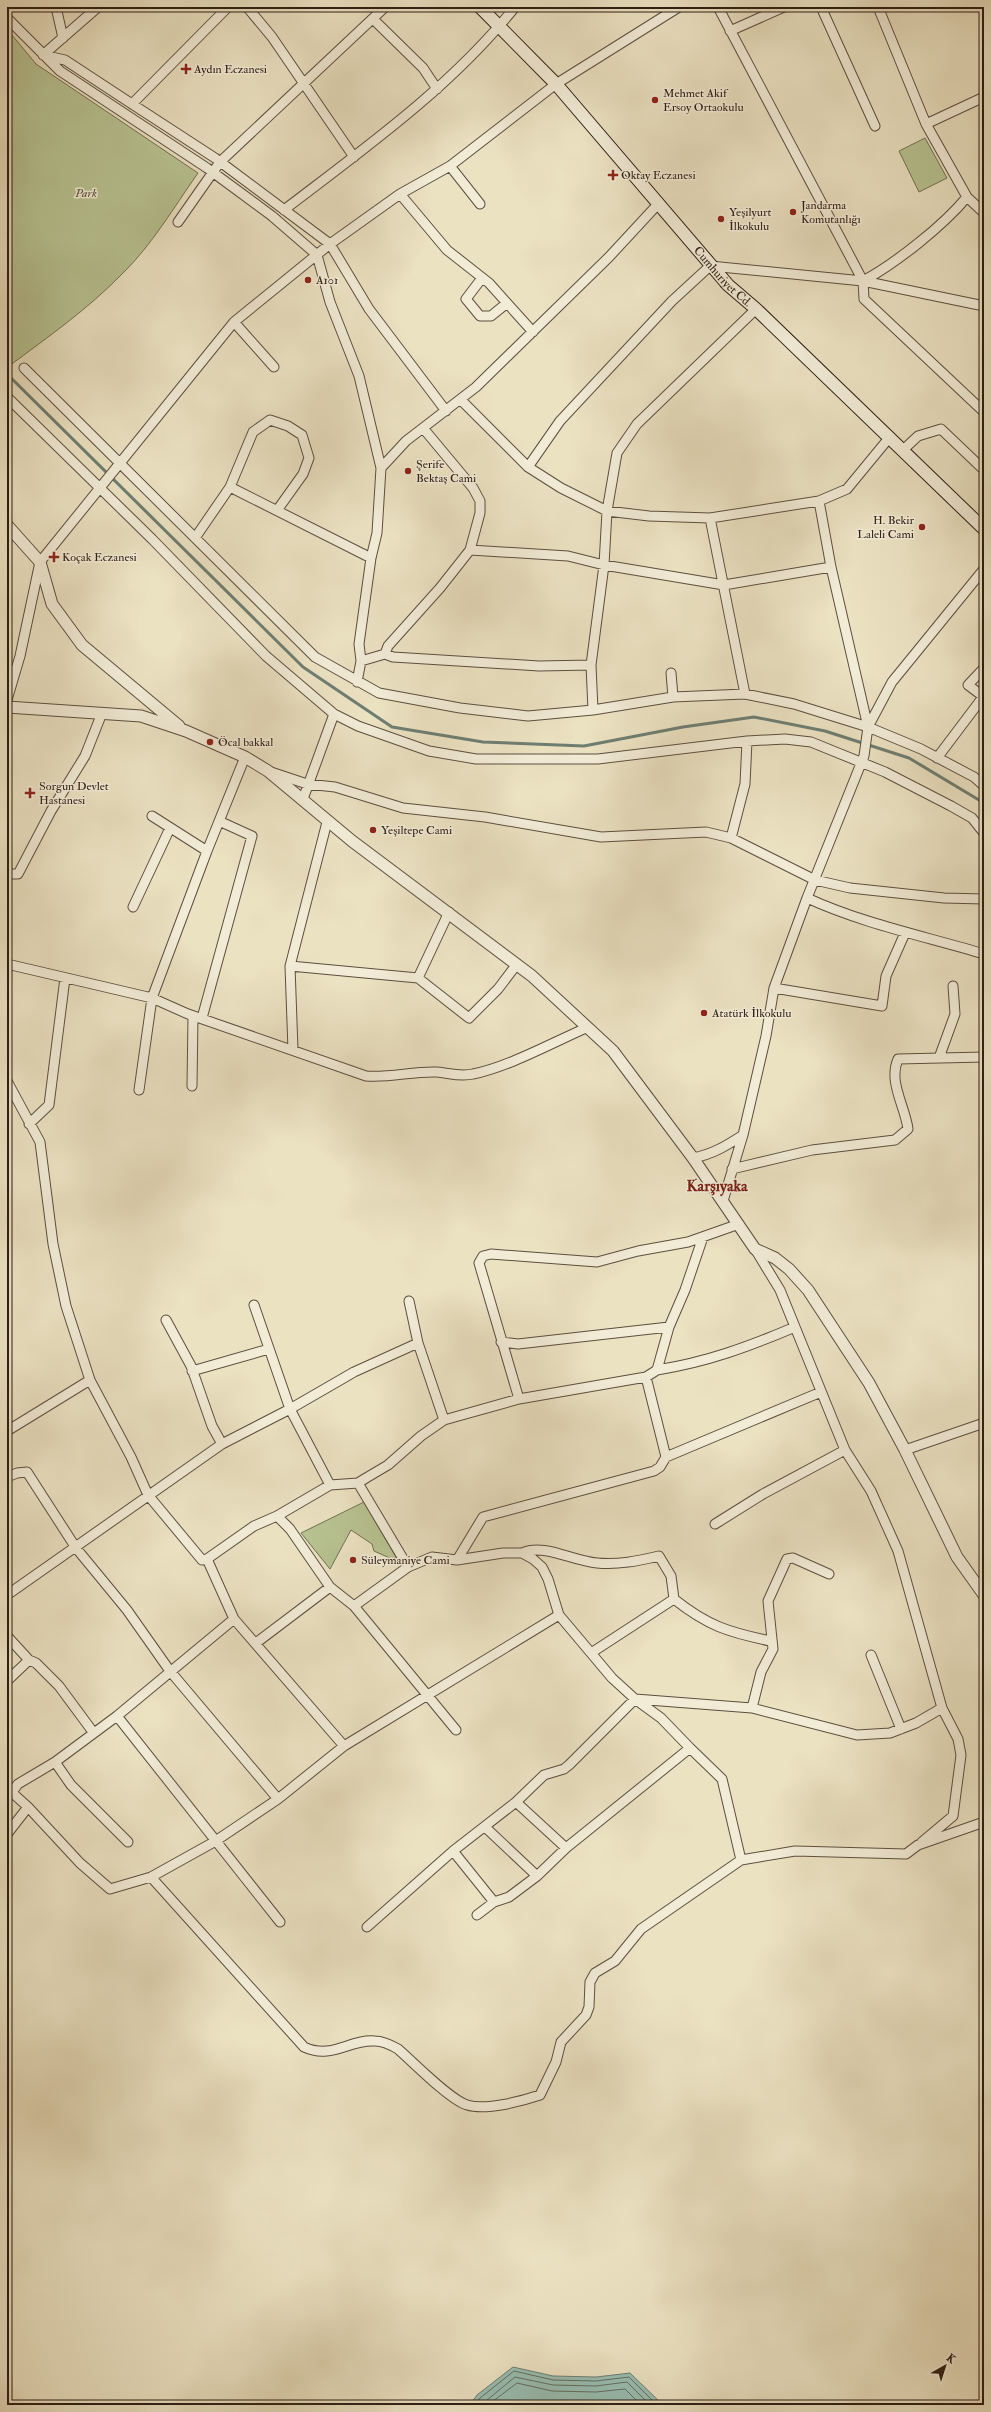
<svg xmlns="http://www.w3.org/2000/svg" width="991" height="2412" font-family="'IM FELL Double Pica',serif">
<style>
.green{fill:#b8c392;stroke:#737053}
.water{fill:#98beb1;stroke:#6e7e72}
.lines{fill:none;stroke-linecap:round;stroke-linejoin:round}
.shore{stroke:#636e62;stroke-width:1}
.stream{stroke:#6e7e72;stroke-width:3}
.minor-casing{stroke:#5d4e40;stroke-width:11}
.tertiary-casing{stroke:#5d4e40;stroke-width:13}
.secondary-casing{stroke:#2e1d14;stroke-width:14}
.minor{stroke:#f2ecd7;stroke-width:9}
.tertiary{stroke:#f2ecd7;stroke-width:11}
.secondary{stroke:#f2ecd7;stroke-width:12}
.poi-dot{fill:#8f2418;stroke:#f2ecd7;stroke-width:1.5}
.labels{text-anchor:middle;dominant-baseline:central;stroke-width:3;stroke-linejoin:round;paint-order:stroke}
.poi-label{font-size:12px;fill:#2e1d14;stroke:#f2ecd7;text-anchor:start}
.park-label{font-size:12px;font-style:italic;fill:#574f3a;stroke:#f2ecd7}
.street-label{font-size:12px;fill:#2e1d14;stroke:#f2ecd7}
.district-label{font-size:16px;font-weight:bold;fill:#7a1f14;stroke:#f2ecd7}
</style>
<rect width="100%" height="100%" fill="#ebe2c2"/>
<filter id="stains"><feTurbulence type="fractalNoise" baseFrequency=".005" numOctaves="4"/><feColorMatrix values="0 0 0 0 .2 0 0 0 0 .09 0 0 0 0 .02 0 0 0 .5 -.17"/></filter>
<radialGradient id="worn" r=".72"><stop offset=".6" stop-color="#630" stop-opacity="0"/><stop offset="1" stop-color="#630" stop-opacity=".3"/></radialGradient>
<path class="green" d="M 7,29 L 36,64 L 198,173 C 174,207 152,245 122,274 C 88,309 48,337 9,366 L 7,364 Z
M 925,138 L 947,178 L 919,192 L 899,151 Z
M 364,1502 L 396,1557 L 392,1559 L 374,1551 L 372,1544 L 351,1530 L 330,1569 L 301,1533 Z"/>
<path class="water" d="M 513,2367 L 553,2376 L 596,2377 L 630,2373 L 663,2405 L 470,2405 L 477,2395 Z"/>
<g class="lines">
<path class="shore" d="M 475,2405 L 480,2398 L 514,2371 L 553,2380 L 596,2381 L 629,2377 L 657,2405
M 481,2405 L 515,2377 L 553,2385 L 596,2386 L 627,2382 L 650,2405
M 488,2405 L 517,2383 L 552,2391 L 596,2392 L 625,2389 L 641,2405"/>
<path class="stream" d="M 7,374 L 303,667 L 392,727 L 483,742 L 584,746 L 683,727 L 754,717 L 825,731 L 909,758 L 984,803"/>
<defs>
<path id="minor" d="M 56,7 L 63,38
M 247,7 L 272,37 L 354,157
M 718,7 L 863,281 L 864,299 L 984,412
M 821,7 L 875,126
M 7,18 L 60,71 L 207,168 L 272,216 L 317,255 L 330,302 L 359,376 L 381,468 L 377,533 L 371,558 L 359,644 L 361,661 L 357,682
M 373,19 L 423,68 L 437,89
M 730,31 L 784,7
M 43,55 L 65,60 L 132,104 L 215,158 L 330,244 L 369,309 L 446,411
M 43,55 L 98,7
M 132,104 L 228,7
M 926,124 L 984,97
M 450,166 L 480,204
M 400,194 L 447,250 L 489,283 L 533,332
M 967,197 L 984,213
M 284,210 C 365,148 451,87 515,7
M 178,222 L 220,162 L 385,7
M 482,278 L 466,299 L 480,316 L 491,316 L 507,303
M 863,281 C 896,263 943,226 967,197 L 926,124 L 878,7
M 234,322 L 274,367
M 24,368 L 315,657 L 379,693 L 460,708 L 528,716 L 593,710 L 673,697 L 745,694 L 794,704 L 868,727 L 921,749 L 974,777 L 984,786
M 7,397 L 152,539 L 266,656 L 334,714 L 358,726 L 429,751 L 476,759 L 598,759 L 747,741 L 785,739 L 811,742 L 885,772 L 951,806 L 972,818 L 984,833
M 461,400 L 528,467 L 561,488 L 607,511 L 649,516 L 710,518 L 819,501 L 847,489 L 889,438
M 423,428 L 473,488 L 480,501 L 480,513 L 470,550 L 440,588 L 388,646 L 385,654 L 393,657 L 539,666 L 591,665
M 903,450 L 918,436 L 941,429 L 984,470
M 528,467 L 560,421 L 672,301 L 710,266 L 863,281 L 984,306
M 381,468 L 406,441 L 476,387 L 609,257 L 659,203
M 230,487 L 371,558
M 819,501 L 831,567 L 868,727
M 710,518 L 745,694
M 195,538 L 230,487 L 253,432 L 270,420 L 288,426 L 302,435 L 309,458 L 303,474 L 278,509
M 470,550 L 568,556 L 604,565 L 724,585 L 831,567
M 361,661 L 385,654
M 984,668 L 968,685 L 984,697
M 671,673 L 673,697
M 7,700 L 20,656 L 40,562 L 234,322 L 330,244 L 400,194 L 450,166 L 556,84 L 679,7
M 593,710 L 591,665 L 604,565 L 607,511 L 617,453 L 637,424 L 756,309
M 937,758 L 983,697
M 271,772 L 307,784 L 335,787 L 403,808 L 485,817 L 601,837 L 706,832 L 731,838 L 815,880 L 850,888 L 944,898 L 984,899
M 303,799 L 334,714
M 152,816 L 207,851
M 731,838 L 745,784 L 747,741
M 7,874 L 18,874 L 51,811 L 85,756 L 102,713
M 807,898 C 864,924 924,936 984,954
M 133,907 L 170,828
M 7,964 L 152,998 L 188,1014 L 366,1076 C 390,1078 413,1071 437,1072 C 449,1073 460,1077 473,1074 C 506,1068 554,1042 586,1028
M 290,966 L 418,978 L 469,1018 L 498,989 L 517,964
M 418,978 L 449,912
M 774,988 L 882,1006 L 886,976 L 905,933
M 202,1018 L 252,836 L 219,821
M 293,1050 L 290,966 L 327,822
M 939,1058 L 955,1014 L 953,986
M 7,1081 L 40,1142 L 53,1244 L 66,1306 L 90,1380 L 131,1457 L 148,1495 L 202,1560 L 207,1559 L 254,1526 L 277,1516 L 290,1529 L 330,1587 L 354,1606 L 408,1567 L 432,1557 L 457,1560 L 503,1553 L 522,1553 L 533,1559 L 542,1567 L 548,1579 L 559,1615 L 612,1678 L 635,1699 L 752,1708 L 857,1735 L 890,1733 L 916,1723 L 942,1708
M 192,1086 L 193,1016
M 139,1090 L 152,998 L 207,851 L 245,757
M 29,1124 L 49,1105 L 65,978
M 693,1158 C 713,1154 726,1146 743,1135
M 732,1169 L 812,1150 L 895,1140 L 908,1129 C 905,1106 888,1082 898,1059 L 984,1057
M 723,1201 L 743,1135 L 766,1036 L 774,988 L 807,898 L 864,756 L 868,727 L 892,682 L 984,569
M 755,1249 L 780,1290 L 845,1450 L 871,1491 L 898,1551 L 942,1708 L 958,1739 L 961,1755 L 953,1816 L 922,1842
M 409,1301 L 418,1343
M 254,1305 L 290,1409 L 330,1485
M 166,1320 L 191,1366 L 212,1426 L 222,1444
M 501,1342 L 518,1344 L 669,1327
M 657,1370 C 707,1362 748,1347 795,1327
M 192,1371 L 269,1349
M 519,1399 L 479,1263 L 483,1256 L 491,1254 L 597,1262 L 638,1251 L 688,1242 L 739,1224
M 7,1431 L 90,1380
M 905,1450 L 984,1423
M 666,1457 L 821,1392
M 7,1477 L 17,1473 L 27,1472 L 76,1548 L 127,1610 L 170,1671 L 278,1799
M 358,1483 L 408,1567
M 277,1516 L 330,1485 L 358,1483 L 366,1478 L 388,1465 L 421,1436 L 444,1420 L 519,1399 L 646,1377 L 657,1370 L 669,1327 L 685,1290 L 703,1237
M 715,1524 L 763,1494 L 845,1450
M 522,1553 C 544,1543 572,1561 597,1563 C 618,1565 638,1561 659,1556 L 671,1576 L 674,1599 C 708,1626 728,1632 770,1641
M 207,1559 L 234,1619 L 344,1746
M 457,1560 L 483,1517 L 654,1471 L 660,1467 L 666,1457 L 646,1377
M 7,1595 L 222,1444 L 290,1409 L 354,1372 L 418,1343 L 444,1420
M 354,1606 L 456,1730
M 7,1636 L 29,1660 L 36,1663 L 59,1686 L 93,1732
M 256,1643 L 330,1587
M 591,1653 L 674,1599
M 871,1655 L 901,1729
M 7,1681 L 29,1660
M 752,1708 L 761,1672 L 773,1649 L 768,1601 L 787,1559 L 793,1558 L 829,1574
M 117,1716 L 280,1922
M 55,1762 L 71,1785 L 128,1842
M 7,1788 L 28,1807 L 80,1863 L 110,1889 L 151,1877 L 214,1842 L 278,1799 L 344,1746 L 559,1615
M 12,1792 L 18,1784 L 55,1762 L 117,1716 L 234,1619
M 516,1802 L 566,1848
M 485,1827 L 537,1876
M 7,1834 L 28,1807
M 453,1851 L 494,1902
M 151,1877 L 304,2047 C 332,2060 349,2039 375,2041 C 383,2041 391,2045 398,2049 C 413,2062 450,2100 467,2105 C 486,2111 522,2101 540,2095 L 556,2062 L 561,2042 L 586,2015 L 589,2007 L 590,1982 L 595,1973 L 615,1961 L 641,1929 L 741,1860 L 795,1851 L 906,1854 L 918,1845 L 984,1822
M 477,1915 L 494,1902 L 509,1897 L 537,1876 L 566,1848 L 690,1748
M 367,1927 L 453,1851 L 516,1802 L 544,1775 L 564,1769 L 569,1765 L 635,1699 L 661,1718 L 690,1748 L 722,1779 L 741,1860"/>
<path id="tertiary" d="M 7,525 L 40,562 L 52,604 L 82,645 L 179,726
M 7,707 L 141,716 L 186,731 L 245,757 L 268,771 L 352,841 L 532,976 L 613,1051 L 693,1158 L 755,1249 L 775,1258 L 789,1269 L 808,1290 L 869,1383 L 905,1450 L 957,1557 L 984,1595"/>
<g id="secondary">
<path id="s1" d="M 480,7 L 556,84 L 728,285 L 756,309 L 984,529"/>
</g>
</defs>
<use href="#minor" class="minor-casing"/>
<use href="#tertiary" class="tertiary-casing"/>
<use href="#secondary" class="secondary-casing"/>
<use href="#minor" class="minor"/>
<use href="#tertiary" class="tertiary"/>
<use href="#secondary" class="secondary"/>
</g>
<g class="poi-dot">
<path d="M184 63h4v4h4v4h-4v4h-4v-4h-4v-4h4z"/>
<circle cx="655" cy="100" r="4"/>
<path d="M611 169h4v4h4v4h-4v4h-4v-4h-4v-4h4z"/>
<circle cx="793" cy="212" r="4"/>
<circle cx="721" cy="219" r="4"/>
<circle cx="308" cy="280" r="4"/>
<circle cx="408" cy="471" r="4"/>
<circle cx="922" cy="527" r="4"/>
<path d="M52 551h4v4h4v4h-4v4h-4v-4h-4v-4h4z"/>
<circle cx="210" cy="742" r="4"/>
<path d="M28 787h4v4h4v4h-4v4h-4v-4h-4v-4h4z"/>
<circle cx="373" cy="830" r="4"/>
<circle cx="704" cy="1013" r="4"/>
<circle cx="353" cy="1560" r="4"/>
</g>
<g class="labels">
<g class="poi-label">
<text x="194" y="69">Aydın Eczanesi</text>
<text x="663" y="93">Mehmet Akif<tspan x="663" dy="14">Ersoy Ortaokulu</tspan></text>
<text x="621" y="175">Oktay Eczanesi</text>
<text x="801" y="205">Jandarma<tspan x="801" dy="14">Komutanlığı</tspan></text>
<text x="729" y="212">Yeşilyurt<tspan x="729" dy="14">İlkokulu</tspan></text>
<text x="316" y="280">A101</text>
<text x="416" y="464">Şerife<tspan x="416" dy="14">Bektaş Cami</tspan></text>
<text x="914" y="520" text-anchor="end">H. Bekir<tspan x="914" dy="14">Laleli Cami</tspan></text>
<text x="62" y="557">Koçak Eczanesi</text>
<text x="218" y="742">Öcal bakkal</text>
<text x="39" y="786">Sorgun Devlet<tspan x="39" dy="14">Hastanesi</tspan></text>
<text x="381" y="830">Yeşiltepe Cami</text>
<text x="712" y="1013">Atatürk İlkokulu</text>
<text x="361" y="1560">Süleymaniye Cami</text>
</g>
<g class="park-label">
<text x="86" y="193">Park</text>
</g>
<g class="street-label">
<text stroke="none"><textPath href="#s1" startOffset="363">Cumhuriyet Cd.</textPath></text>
</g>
<g class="district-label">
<text x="717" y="1186">Karşıyaka</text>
</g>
</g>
<rect width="991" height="2412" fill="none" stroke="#ebe2c2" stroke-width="24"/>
<rect x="8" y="8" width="975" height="2396" fill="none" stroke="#2e1d14" stroke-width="2"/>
<rect x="12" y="12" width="967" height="2388" fill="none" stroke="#2e1d14"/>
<g transform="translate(945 2366) rotate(39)" stroke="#f2ecd7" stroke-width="3" paint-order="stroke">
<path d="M0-3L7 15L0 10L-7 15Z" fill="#2e1d14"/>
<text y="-6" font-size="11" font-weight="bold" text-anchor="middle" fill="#2e1d14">K</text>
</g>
<rect width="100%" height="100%" filter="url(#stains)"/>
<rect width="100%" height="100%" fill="url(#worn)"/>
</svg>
